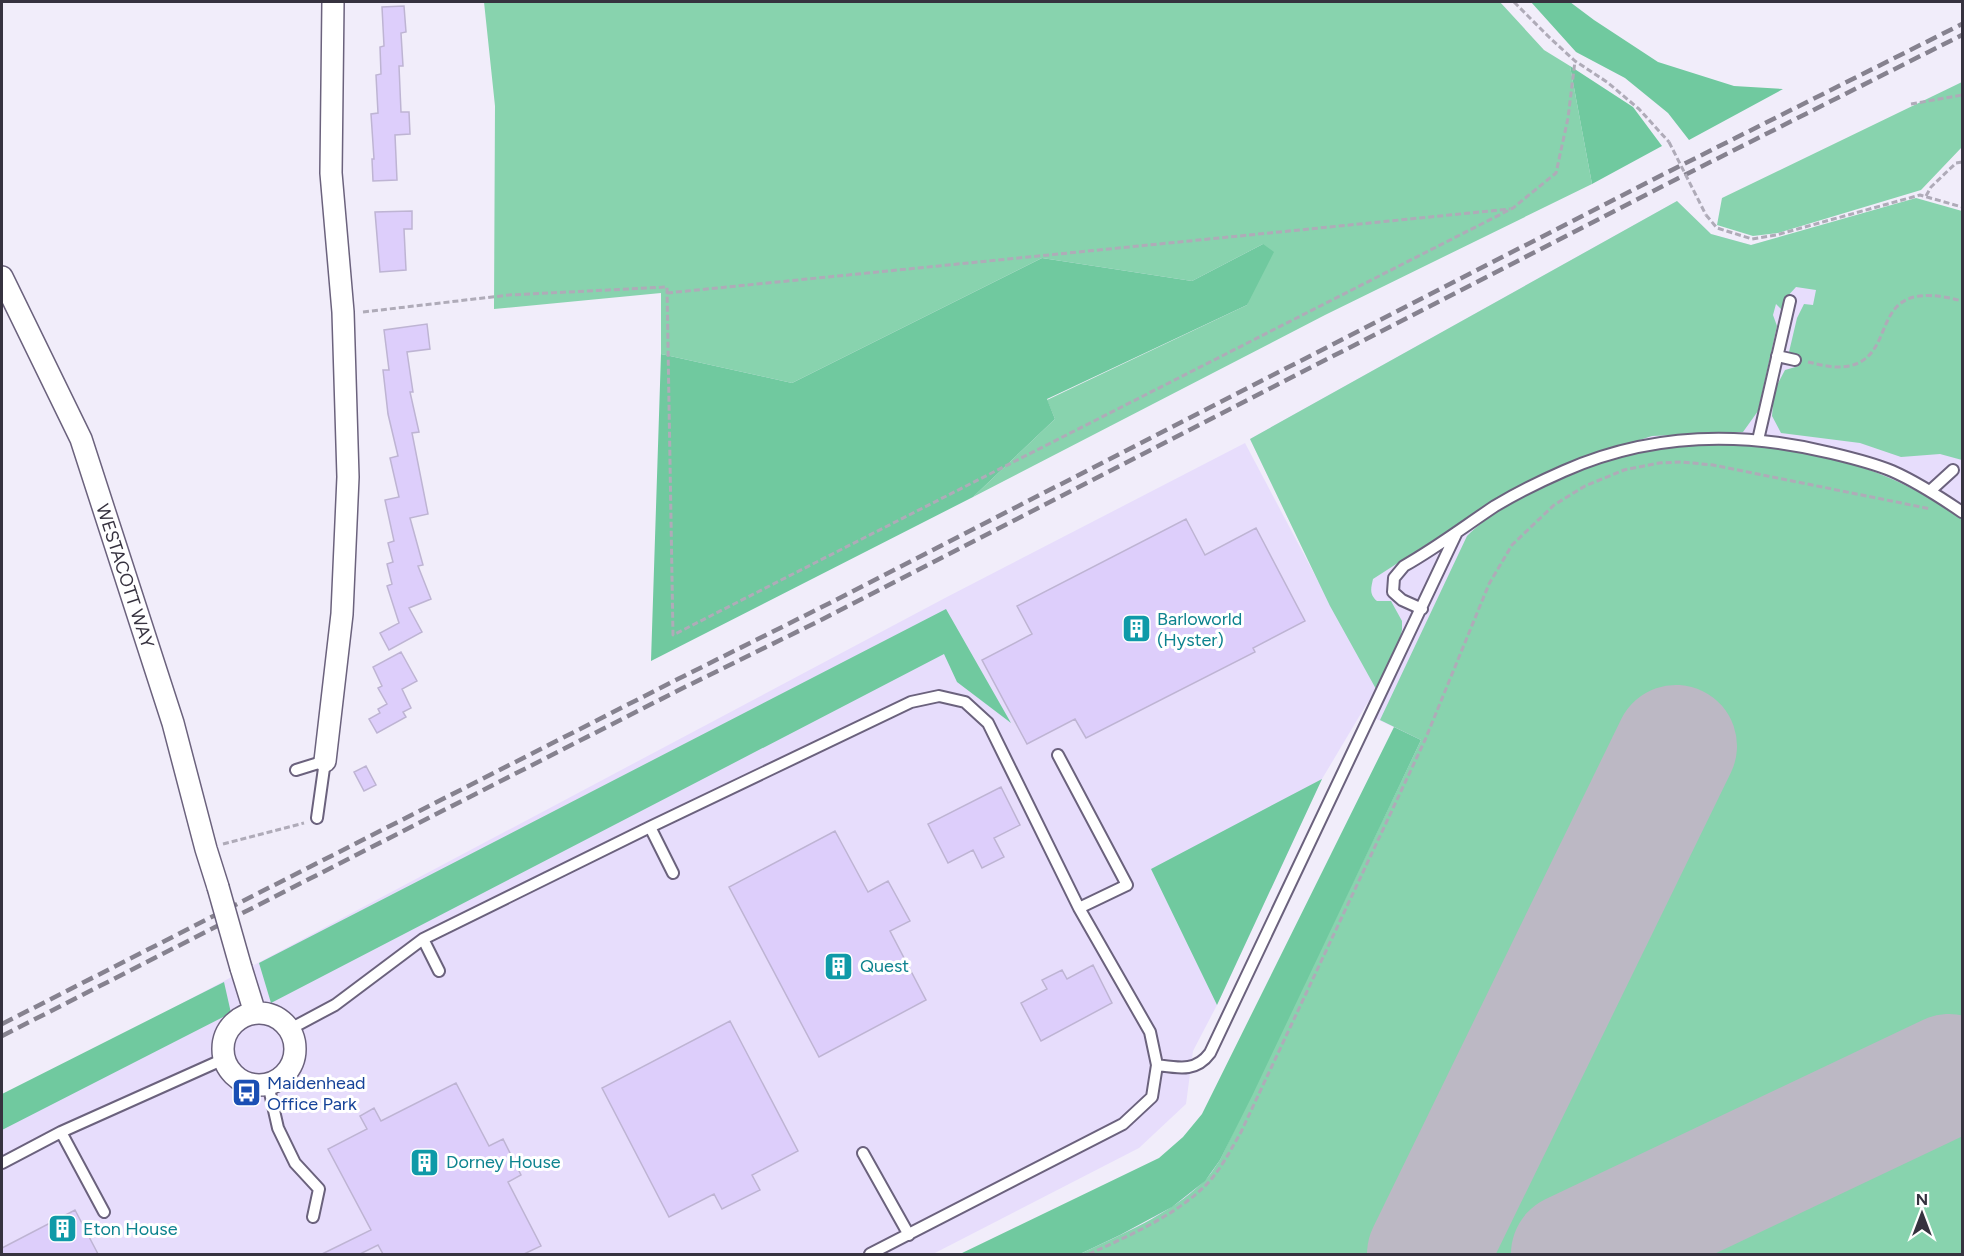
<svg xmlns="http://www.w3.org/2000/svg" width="1964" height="1256" font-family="Figtree,sans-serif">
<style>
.built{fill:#e7ddfc}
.green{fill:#88d3ae}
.forest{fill:#70c99f}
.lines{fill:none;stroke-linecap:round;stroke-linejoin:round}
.runway{stroke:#bcb8c4;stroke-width:122}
.building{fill:#ddcefb;stroke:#beb4d3;stroke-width:1.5}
.service-casing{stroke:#6b627d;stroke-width:14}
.minor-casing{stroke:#6b627d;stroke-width:24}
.path{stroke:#afabb8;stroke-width:3;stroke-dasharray:6 3;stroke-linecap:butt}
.service{stroke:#fff;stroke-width:10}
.minor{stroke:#fff;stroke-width:21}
.rail{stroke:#86828f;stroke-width:4.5;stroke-dasharray:12 6;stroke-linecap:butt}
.minor-bridge-casing{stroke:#6b627d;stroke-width:24;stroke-linecap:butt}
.path-bridge{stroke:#afabb8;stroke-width:3;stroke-dasharray:6 3;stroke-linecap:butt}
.minor-bridge{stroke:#fff;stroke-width:21}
.labels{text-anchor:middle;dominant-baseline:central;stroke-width:6;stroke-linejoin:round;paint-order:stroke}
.street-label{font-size:18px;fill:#36323f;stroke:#fff}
.culture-label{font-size:18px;fill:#0d838f;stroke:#fff;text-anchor:start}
.transit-label{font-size:18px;fill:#164399;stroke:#fff;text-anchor:start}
</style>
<rect width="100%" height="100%" fill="#f1edfa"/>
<path class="built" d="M 1677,201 L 1711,234 L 1751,245 L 1915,201 L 1962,213 L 1962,1254 L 1080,1254 L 1152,1219 L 1421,740 L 1364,713 L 1369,700 L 1322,779 L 1217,1005 L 1193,1051 L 1186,1104 L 1139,1148 L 933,1254 L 2,1254 L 2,1099 L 945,598 L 1245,443 L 1318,581 L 1250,439 Z"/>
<path class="green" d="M 484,2 L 1500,2 L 1544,50 L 1570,66 L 1592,184 L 1325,315 L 973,497 L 1055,419 L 1047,400 L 1247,305 L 1263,244 L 1192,281 L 1042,258 L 792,383 L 661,354 L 661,293 L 494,309 L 495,106 Z
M 1962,82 L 1962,147 L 1921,190 L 1778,233 L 1753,236 L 1717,225 L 1722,198 Z
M 1916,198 L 1962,211 L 1962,460 L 1940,454 L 1901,457 L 1860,443 L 1781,433 L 1772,416 L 1774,391 L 1785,370 L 1799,366 L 1799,356 L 1789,352 L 1797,318 L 1804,304 L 1813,305 L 1816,290 L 1796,287 L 1786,298 L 1781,309 L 1776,304 L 1773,315 L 1777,326 L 1758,411 L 1743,432 L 1652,436 L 1560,466 L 1505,494 L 1373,579 C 1371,588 1369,594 1377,601 L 1391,601 L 1402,621 L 1402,630 L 1400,638 L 1376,689 L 1330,606 L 1250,439 L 1677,201 L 1711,234 L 1751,245 Z
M 1691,444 C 1711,444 1732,443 1751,444 C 1831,452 1897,473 1962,519 L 1962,1254 L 1080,1254 C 1120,1235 1171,1214 1203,1182 C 1210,1176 1215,1167 1220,1160 L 1421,740 L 1380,720 L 1467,536 C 1502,500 1587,462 1636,452 C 1654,448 1673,447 1691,444 Z"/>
<path class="forest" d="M 1531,2 L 1570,2 L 1594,20 L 1658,62 L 1734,86 L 1783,89 L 1689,140 L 1668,113 L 1625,78 L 1576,52 Z
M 1570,66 L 1633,107 L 1662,146 L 1592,184 Z
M 1263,244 L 1274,252 L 1247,305 L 1047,399 L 1055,419 L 973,497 L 651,661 L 661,354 L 792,383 L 1042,258 L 1192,281 Z
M 946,609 L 1011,723 L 957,682 L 944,654 L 271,1003 L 259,963 Z
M 1394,727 L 1421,740 L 1252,1096 L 1220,1160 L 1205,1181 L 1172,1207 L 1120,1235 L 1080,1254 L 960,1254 L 1159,1158 L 1183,1137 L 1202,1114 Z
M 1322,779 L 1217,1005 L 1151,869 Z
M 224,982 L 231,1013 L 2,1130 L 2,1094 Z"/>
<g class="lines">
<path class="runway" d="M 1428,1254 L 1676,746
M 1572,1254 L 1949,1075"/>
</g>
<path class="building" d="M 404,6 L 406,32 L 401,33 L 403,66 L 399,66 L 401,112 L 409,112 L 410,134 L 395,135 L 397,180 L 373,181 L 372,159 L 374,159 L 371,114 L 378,113 L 376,75 L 381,74 L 380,47 L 384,46 L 382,7 Z
M 412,211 L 412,229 L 404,229 L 406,270 L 380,272 L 375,212 Z
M 427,324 L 430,349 L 407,352 L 413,392 L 410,392 L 419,432 L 412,433 L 428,514 L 410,518 L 423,565 L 418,566 L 431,599 L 409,608 L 422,632 L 389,650 L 380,633 L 399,623 L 387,586 L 392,584 L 387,564 L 393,562 L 388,543 L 394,541 L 385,500 L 399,497 L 390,458 L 398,456 L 388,414 L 383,370 L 389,370 L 384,330 Z
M 1186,519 L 1205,555 L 1256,528 L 1305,621 L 1253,648 L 1255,652 L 1086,738 L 1075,719 L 1027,744 L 982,660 L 1032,634 L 1017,606 Z
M 401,652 L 417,681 L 402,689 L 411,708 L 403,712 L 406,717 L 377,733 L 369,719 L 380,713 L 378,709 L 387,704 L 378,688 L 382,686 L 373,667 Z
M 366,766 L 376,785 L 364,791 L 354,772 Z
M 1001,787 L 1020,825 L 994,838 L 1004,857 L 982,868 L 973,850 L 948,863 L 928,824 Z
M 835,831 L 868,892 L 888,881 L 910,921 L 890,931 L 926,1000 L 819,1057 L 729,887 Z
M 1093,965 L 1112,1003 L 1041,1041 L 1021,1003 L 1047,989 L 1042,980 L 1062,970 L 1067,979 Z
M 730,1021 L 798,1151 L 752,1175 L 760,1190 L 722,1209 L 714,1194 L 669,1217 L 602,1088 Z
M 456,1083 L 489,1146 L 503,1139 L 521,1175 L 508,1182 L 541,1246 L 524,1254 L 383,1254 L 378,1245 L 360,1254 L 322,1254 L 371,1230 L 328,1149 L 367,1129 L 360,1116 L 374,1108 L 381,1121 Z
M 75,1210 L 98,1254 L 2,1254 L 2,1248 Z"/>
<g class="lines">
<defs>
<path id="service" d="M 1777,356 L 1795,360
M 1758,440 L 1790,301
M 1930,491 L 1953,470
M 1422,609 L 1402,600 L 1393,592 L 1394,578 L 1404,566 C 1436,548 1465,526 1495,506 C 1517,493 1541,481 1564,471 C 1650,433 1741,431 1831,453 C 1852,458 1873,463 1892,471 C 1917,482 1940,497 1962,512
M 1058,755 L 1127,885 L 1079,908
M 296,770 L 325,761 L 317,818
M 650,827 L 673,873
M 423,939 L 439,971
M 290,1029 L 335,1005 L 423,939 L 650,827 L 911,702 L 939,696 L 965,702 L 988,723 L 1079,908 L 1150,1032 L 1157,1065 L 1152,1097 L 1123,1124 L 870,1254
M 1157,1065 C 1179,1068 1196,1072 1210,1053 L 1457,532
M 268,1084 L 278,1128 L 295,1163 L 319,1189 L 313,1217
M 61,1132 L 104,1212
M 863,1153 L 909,1235
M 2,1163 L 61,1132 L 224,1059"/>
<path id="minor" d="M 2,277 L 81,439 L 173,723 L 206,849 L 218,887
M 325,761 L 342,614 L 348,477 L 343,312 L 331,173 L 333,2
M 241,968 L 255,1013
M223 1049a36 36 0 1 1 72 0a36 36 0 1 1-72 0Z"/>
</defs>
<use href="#service" class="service-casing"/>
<use href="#minor" class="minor-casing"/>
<path class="path" d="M 1514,2 L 1550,38 L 1575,61 L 1607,82 L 1639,109 L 1669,142
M 1911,104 L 1962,95
M 1926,196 L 1931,187 L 1956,163 L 1962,162
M 1706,215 L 1717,228 L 1752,239 L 1776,235 L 1920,195 L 1962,207
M 667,293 L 1510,209
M 363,312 L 509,295 L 667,287 L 673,635 L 1513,208 L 1556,173 L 1568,118 L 1575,61
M 1808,362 C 1821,365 1836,369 1849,366 C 1902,355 1863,274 1962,301
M 223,844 L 304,823
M 1089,1254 C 1128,1236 1173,1217 1205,1186 C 1220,1171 1230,1151 1241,1132 L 1425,740 L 1489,584 L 1512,545 L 1554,505 L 1585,486 L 1624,470 L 1659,463 L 1682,462 L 1713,465 L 1931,509"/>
<use href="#service" class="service"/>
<use href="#minor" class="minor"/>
<path class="rail" d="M 2,1024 L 674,681 L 820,608 L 1658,177 L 1962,24
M 2,1036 L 677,691 L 823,619 L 1661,187 L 1962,35"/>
<defs>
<path id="minor-bridge" d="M 218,887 L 241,968"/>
</defs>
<use href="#minor-bridge" class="minor-bridge-casing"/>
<path class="path-bridge" d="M 1669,142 L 1706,215"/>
<use href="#minor-bridge" class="minor-bridge"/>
</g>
<defs>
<symbol id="building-square" viewBox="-11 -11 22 22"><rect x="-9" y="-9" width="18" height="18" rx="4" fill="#0f9aa8" stroke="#fff"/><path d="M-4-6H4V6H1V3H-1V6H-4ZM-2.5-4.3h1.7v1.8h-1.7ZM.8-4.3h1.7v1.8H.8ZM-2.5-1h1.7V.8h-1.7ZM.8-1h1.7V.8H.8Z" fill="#fff"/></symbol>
<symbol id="bus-square" viewBox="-11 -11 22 22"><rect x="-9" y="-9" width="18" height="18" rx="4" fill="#1a4fb4" stroke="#fff"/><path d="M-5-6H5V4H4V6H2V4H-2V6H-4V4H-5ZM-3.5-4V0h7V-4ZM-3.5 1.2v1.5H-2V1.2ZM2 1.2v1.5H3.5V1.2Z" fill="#fff"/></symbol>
</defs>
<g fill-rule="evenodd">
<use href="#building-square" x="1120" y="612" width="33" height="33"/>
<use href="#building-square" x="822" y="950" width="33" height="33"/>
<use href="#bus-square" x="230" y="1076" width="33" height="33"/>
<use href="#building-square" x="408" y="1146" width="33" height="33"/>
<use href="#building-square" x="46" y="1212" width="33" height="33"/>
</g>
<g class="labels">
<g class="street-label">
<text transform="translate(125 576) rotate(72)">WESTACOTT WAY</text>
</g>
<g class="culture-label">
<text x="1157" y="619">Barloworld<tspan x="1157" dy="21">(Hyster)</tspan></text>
<text x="860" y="966">Quest</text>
<text x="446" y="1162">Dorney House</text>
<text x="83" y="1229">Eton House</text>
</g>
<g class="transit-label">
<text x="267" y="1083">Maidenhead<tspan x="267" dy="21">Office Park</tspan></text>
</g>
</g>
<rect width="1964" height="1256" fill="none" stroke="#36323f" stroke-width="6"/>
<g transform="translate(1922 1214)" stroke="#ffffff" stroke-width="4.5" paint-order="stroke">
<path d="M0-4.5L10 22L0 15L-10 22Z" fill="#36323f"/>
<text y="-9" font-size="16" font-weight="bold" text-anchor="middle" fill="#36323f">N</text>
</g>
</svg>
